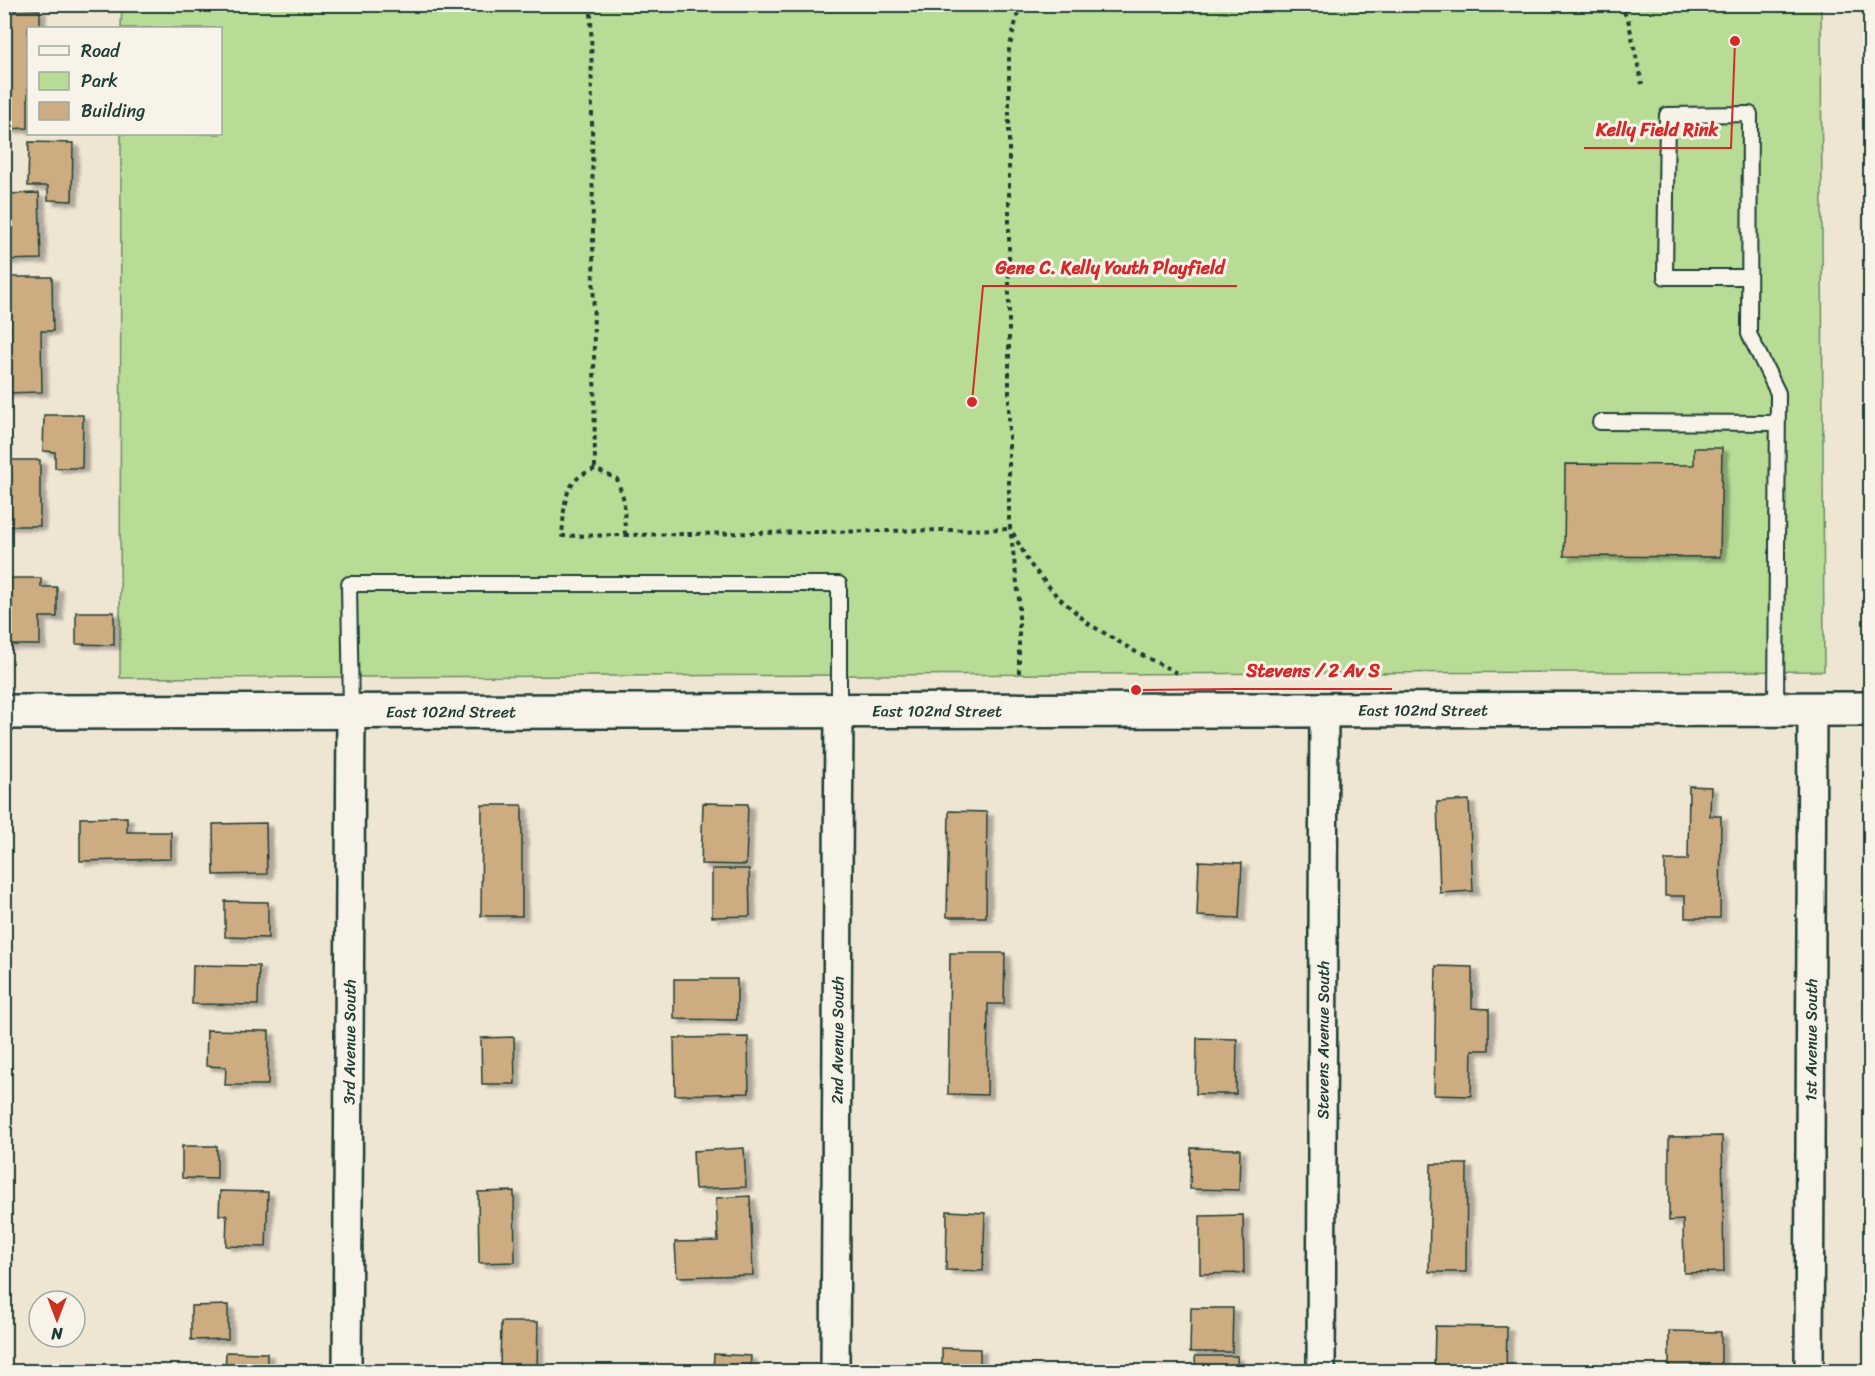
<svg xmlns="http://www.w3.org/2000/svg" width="1875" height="1376" font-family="Sriracha,sans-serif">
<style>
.green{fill:#b8dc96;stroke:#6c8c65;stroke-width:1.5}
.building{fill:#ceac81;stroke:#1f3d34;stroke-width:1.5;filter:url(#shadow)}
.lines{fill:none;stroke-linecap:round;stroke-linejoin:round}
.service-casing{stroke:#1f3d34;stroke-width:18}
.minor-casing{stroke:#1f3d34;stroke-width:32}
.tertiary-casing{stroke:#1f3d34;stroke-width:38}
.path{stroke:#1f3d34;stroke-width:4;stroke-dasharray:4.5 4.5;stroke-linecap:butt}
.service{stroke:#f7f3e8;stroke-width:14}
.minor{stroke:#f7f3e8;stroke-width:27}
.tertiary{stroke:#f7f3e8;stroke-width:33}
.labels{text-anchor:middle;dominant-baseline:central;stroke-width:6;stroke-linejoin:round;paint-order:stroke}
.street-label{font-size:16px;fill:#1f3d34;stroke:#f7f3e8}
.leader{fill:none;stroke:#d62828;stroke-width:2}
.callout-dot{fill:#d62828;stroke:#f7f3e8;stroke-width:2}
.callout-label{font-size:18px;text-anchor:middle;font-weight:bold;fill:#d62828;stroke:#f7f3e8;stroke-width:6;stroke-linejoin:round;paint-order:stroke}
</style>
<defs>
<filter id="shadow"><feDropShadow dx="6" dy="4" stdDeviation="1.5" flood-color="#0004"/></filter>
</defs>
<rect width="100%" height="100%" fill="#efe5d3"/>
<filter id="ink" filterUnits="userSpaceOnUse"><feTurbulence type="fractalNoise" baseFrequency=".0167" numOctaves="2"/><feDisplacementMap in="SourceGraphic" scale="12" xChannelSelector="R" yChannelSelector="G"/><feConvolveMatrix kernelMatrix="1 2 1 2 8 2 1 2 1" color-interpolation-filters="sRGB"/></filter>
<g filter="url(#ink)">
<path class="green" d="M 122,5 L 1821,5 L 1824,671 L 120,678 L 121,134 L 220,134 L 220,28 L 121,28 Z"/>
<path class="building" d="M 40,10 L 40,28 L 28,28 L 28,128 L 4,129 L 4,11 Z
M 29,142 L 73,143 L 72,201 L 48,200 L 48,186 L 28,186 Z
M 39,193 L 41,259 L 4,260 L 4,194 Z
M 4,277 L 52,277 L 53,331 L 41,331 L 42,392 L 4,393 Z
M 44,415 L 83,415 L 82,468 L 55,468 L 55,452 L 43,451 Z
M 1694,448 L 1722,448 L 1720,557 L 1564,556 L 1565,464 L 1694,465 Z
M 4,460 L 40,460 L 40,526 L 4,526 Z
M 4,578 L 41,578 L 41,587 L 57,587 L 57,617 L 40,617 L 40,645 L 4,645 Z
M 76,612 L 114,612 L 114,645 L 76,644 Z
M 1689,786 L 1711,787 L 1710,816 L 1721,816 L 1720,918 L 1685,918 L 1685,896 L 1665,896 L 1665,860 L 1688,860 Z
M 1469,800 L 1473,891 L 1440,893 L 1437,802 Z
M 703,803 L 748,804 L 746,865 L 701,864 Z
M 482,805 L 522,805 L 522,916 L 481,916 Z
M 949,811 L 987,812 L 986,917 L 947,917 Z
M 127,817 L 127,832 L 171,832 L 171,859 L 80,861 L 80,818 Z
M 266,823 L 267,874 L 214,875 L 213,824 Z
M 1199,861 L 1242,863 L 1239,918 L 1197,916 Z
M 712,869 L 749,869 L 750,916 L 712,917 Z
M 225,901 L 268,902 L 268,938 L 225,937 Z
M 950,953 L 1005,953 L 1004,1004 L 988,1004 L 987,1095 L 948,1094 Z
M 193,965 L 259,966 L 258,1005 L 192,1004 Z
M 1436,966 L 1472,967 L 1472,1008 L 1489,1009 L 1489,1050 L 1472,1050 L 1471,1096 L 1434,1095 Z
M 674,979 L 737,979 L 737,1020 L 674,1019 Z
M 207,1030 L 269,1031 L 268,1085 L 225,1085 L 226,1067 L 206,1066 Z
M 514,1037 L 515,1084 L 482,1084 L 481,1038 Z
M 748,1037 L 749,1093 L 675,1095 L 674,1038 Z
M 1197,1038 L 1237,1039 L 1236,1094 L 1196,1094 Z
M 1722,1136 L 1724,1272 L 1684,1273 L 1683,1220 L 1669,1221 L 1669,1137 Z
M 182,1146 L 217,1146 L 217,1179 L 182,1178 Z
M 744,1148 L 746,1187 L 695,1189 L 693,1151 Z
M 1191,1148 L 1240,1149 L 1239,1190 L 1190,1189 Z
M 1431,1164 L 1467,1164 L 1466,1272 L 1429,1272 Z
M 220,1191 L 268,1192 L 266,1247 L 226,1246 L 227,1215 L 219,1215 Z
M 514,1191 L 515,1262 L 479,1263 L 478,1192 Z
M 750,1196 L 753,1275 L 677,1277 L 675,1242 L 718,1241 L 716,1198 Z
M 947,1211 L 985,1213 L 983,1271 L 946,1270 Z
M 1243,1215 L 1244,1273 L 1200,1274 L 1200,1216 Z
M 228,1305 L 228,1339 L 191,1340 L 191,1306 Z
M 1191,1308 L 1233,1308 L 1232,1352 L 1190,1352 Z
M 501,1322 L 538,1322 L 537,1368 L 500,1367 Z
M 1435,1326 L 1507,1327 L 1506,1372 L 1434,1372 Z
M 1669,1331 L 1721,1332 L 1721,1372 L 1669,1372 Z
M 942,1348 L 980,1349 L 980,1372 L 942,1372 Z
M 226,1352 L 267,1353 L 267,1372 L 225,1372 Z
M 714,1354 L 751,1356 L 750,1372 L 713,1372 Z
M 1195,1356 L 1237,1356 L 1238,1372 L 1196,1372 Z"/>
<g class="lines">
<defs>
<path id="service" d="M 1749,277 L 1665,277 L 1667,115 L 1750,114 L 1749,334 L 1778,393 L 1776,710
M 1600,422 L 1778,423
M 351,712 L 349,584 L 839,584 L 839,710"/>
<g id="minor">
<path id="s1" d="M 347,1372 L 351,712"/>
<path id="s2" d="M 835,1372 L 839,710"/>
<path id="s3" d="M 1321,1372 L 1324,710"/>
<path id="s4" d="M 1809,1372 L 1812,710"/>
</g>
<g id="tertiary">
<path id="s5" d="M 4,712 L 1870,709"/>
</g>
</defs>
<use href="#service" class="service-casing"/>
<use href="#minor" class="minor-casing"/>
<use href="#tertiary" class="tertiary-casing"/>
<path class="path" d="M 591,4 L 595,469
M 1619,4 L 1628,19 L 1642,84
M 1013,533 L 1029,563 L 1056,595 L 1089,624 L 1136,652 L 1177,673
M 625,535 L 624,500 L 617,479 L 595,469 C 561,480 565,506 562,536 L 1011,529
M 1019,673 L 1019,599 L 1009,519 L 1009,50 L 1020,4"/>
<use href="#service" class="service"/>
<use href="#minor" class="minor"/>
<use href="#tertiary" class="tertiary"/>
</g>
</g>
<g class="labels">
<g class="street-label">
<text stroke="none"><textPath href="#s5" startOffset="933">East 102nd Street</textPath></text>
<text stroke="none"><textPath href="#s5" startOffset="1419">East 102nd Street</textPath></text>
<text stroke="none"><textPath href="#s5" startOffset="447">East 102nd Street</textPath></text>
<text stroke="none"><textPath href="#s2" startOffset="332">2nd Avenue South</textPath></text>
<text stroke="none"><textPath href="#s3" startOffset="332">Stevens Avenue South</textPath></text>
<text stroke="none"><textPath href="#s4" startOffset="332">1st Avenue South</textPath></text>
<text stroke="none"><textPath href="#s1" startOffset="330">3rd Avenue South</textPath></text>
</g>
</g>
<path class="leader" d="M1735 41L1731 148H1584M972 402L983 286H1237M1136 690L1234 689H1392"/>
<g class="callout-dot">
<circle cx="1735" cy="41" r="6"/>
<circle cx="972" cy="402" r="6"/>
<circle cx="1136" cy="690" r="6"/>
</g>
<g class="callout-label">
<text x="1657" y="136">Kelly Field Rink</text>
<text x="1110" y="274">Gene C. Kelly Youth Playfield</text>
<text x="1313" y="677">Stevens / 2 Av S</text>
</g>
<rect width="1875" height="1376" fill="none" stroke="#f7f3e8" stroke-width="24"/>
<rect x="12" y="12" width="1851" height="1352" fill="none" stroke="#1f3d34" stroke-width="2" filter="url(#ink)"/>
<rect x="27" y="27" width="195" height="108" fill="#f7f3e8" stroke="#a1aaa0" stroke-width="1.5"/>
<rect x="39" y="46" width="30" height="9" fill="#f7f3e8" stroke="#a1aaa0" stroke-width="1.5"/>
<text x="81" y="57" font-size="18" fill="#1f3d34">Road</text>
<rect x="39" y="72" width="30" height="18" fill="#b8dc96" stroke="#a1aaa0" stroke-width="1.5"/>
<text x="81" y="87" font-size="18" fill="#1f3d34">Park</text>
<rect x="39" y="102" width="30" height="18" fill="#ceac81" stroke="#a1aaa0" stroke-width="1.5"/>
<text x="81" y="117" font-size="18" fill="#1f3d34">Building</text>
<g transform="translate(57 1319) rotate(180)"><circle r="28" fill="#f7f3e8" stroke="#a1aaa0" stroke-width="1.5"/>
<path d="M0-4.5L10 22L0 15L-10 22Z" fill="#c8321e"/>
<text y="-9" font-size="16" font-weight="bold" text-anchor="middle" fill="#1f3d34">N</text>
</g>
</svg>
